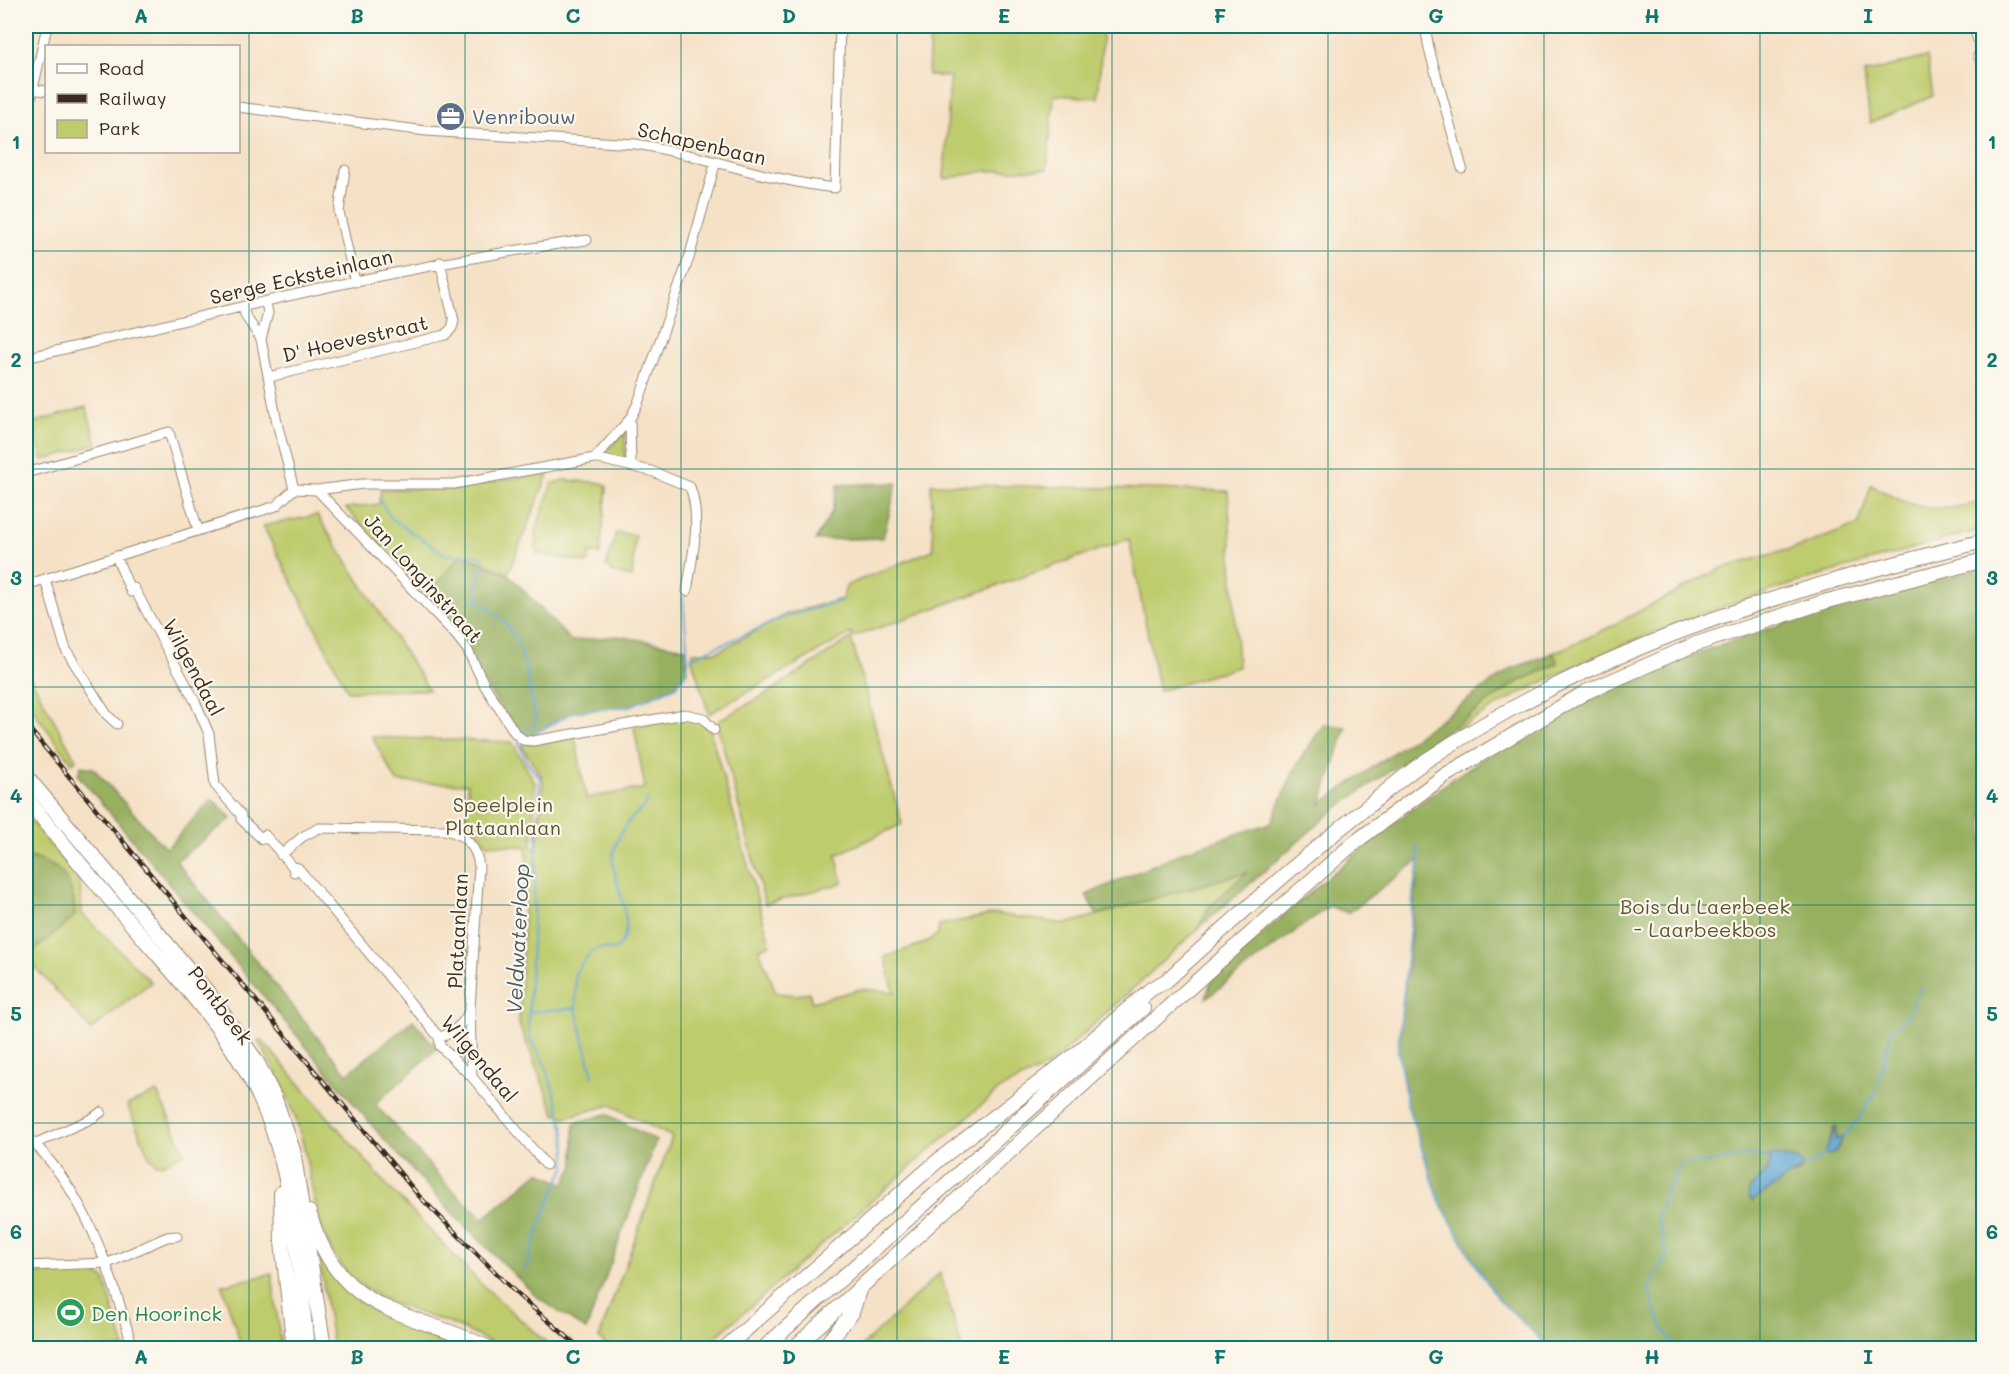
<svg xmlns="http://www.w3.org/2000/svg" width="2009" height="1374" font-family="Mali,sans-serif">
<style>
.green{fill:#bfcc6e;stroke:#7d7b46;stroke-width:1.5}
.forest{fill:#97b061;stroke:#696d40;stroke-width:1.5;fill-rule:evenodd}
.water{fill:#5ca2d2;stroke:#4c6678;stroke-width:1.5}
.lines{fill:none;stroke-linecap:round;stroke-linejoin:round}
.stream{stroke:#5ca2d2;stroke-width:2}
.minor-casing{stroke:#988672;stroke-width:11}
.highway-casing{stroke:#988672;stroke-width:16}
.minor{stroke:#fff;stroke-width:9}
.highway{stroke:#fff;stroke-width:14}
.rail-casing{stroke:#3b2a1e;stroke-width:4.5}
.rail{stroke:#fbf7ec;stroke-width:2;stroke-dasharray:7;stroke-linecap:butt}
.grid{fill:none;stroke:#0f766e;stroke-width:1.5;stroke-opacity:0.55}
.labels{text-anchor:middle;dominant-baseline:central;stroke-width:4.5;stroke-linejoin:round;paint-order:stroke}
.service-label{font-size:20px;fill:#4e5e75;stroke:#fbf7ec;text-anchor:start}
.street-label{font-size:20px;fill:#3b2a1e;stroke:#fbf7ec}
.park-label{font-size:20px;fill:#5c5232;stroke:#fbf7ec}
.leisure-label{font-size:20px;fill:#27864d;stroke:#fbf7ec;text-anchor:start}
.water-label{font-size:21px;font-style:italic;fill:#485a66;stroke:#fbf7ec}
.neatline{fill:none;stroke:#0f766e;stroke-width:2}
.grid-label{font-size:20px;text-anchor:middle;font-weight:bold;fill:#0f766e}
</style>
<rect width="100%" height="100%" fill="#fbf7ec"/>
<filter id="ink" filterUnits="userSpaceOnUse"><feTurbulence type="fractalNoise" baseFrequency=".0167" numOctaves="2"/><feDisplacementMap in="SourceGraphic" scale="12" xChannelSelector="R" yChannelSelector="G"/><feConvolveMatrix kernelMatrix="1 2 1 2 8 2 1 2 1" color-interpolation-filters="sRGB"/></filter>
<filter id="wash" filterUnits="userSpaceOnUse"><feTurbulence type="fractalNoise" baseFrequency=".008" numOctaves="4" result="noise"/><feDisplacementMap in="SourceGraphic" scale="24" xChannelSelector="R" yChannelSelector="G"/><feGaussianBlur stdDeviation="1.35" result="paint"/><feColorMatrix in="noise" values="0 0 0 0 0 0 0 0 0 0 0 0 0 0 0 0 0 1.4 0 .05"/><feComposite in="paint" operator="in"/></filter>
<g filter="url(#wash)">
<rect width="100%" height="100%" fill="#f5e1c6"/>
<path class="green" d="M 930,26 L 1103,26 L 1098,98 L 1054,95 L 1047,169 L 986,171 L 944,179 L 950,77 L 928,75 Z
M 1927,57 L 1933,96 L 1870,123 L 1864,73 Z
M 86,407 L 97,444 L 43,460 L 32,423 Z
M 625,431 L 625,460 L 608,458 L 606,452 Z
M 536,474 L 548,475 L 508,574 L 461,554 L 426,598 L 346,508 L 379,504 L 381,489 L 452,489 Z
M 563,480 L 603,483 L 607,487 L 600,554 L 590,553 L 588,563 L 537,553 L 535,532 L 552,484 Z
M 931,484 L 1228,491 L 1238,667 L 1159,691 L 1129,539 L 853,637 L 851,633 L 709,714 L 692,660 L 693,652 L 717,652 L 787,614 L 842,599 L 847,585 L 933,550 Z
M 1871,485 C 1918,511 1931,513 1983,502 L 1983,529 C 1801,579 1618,630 1456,730 L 1453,727 L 1516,683 L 1557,664 L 1553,653 L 1598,633 L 1722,568 L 1802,546 L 1859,524 Z
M 317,515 L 429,690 L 348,691 L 263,526 Z
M 616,533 L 635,535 L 632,577 L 611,572 L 610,568 L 606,567 Z
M 851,638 L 902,824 L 836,855 L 843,883 L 765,904 L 717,724 L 721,719 L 763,696 Z
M 26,669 L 76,760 L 72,763 L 26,701 Z
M 678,717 L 699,720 L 710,730 L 770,944 L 759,949 L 776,993 L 797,995 L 809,992 L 812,1002 L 861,989 L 894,992 L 885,957 L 925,943 L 938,934 L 939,925 L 996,914 L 1066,924 L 1249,871 L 1209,907 L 1197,930 L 1048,1066 L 1000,1089 L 703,1348 L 609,1348 L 599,1338 L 672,1137 L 611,1105 L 566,1117 L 555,1114 L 519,1024 L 527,847 L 488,844 L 467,822 L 468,784 L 397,782 L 372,737 L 512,742 L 535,783 L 532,847 L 537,851 L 543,782 L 541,775 L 521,745 L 575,736 L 586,798 L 645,788 L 634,727 Z
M 26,815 L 80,881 L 82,914 L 151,982 L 91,1030 L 26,957 L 75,916 L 74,899 L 35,859 L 26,856 Z
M 261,1039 L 384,1182 L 480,1283 L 552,1348 C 538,1348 519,1352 506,1348 C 485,1342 465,1328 443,1321 C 414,1311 381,1302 357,1282 C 313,1245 315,1187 301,1136 C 292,1102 276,1070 258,1041 Z
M 157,1092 L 185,1153 L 162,1164 L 157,1164 L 149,1156 L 127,1105 Z
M 318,1250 C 327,1266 337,1283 351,1295 C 383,1322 439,1333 479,1348 L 333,1348 Z
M 91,1272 L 104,1278 L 125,1348 L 26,1348 L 26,1274 Z
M 940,1273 L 962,1348 L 860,1348 Z
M 272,1274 L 281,1348 L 242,1348 L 222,1285 Z"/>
<path class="forest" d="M 897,483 L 883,538 L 815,540 L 832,512 L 838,485 Z
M 461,554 L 508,574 L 571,641 L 618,636 L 685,648 L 687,671 L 676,686 L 630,706 L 573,712 L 527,738 L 521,737 L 426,598 Z
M 1983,568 L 1983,1348 L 1550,1348 L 1500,1301 L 1477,1267 L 1440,1202 L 1407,1104 L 1398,1049 L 1419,860 L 1348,913 L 1329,906 L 1206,998 L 1212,978 C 1289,911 1364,843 1447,783 C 1606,669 1796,616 1983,568 ZM 1834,1127 L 1838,1128 L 1835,1140 L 1843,1137 L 1838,1148 L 1825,1154 ZM 1767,1157 L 1801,1171 L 1776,1183 L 1752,1201 L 1749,1190 L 1768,1169 L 1771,1160 Z
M 1553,653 L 1558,663 L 1516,683 L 1334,810 L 1197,930 L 1209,907 L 1247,872 L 1097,915 L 1086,895 L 1185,851 L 1271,823 L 1297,764 L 1324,724 L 1346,727 L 1321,804 L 1511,669 Z
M 81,766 L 93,768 L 166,849 L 212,799 L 232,818 L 176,861 L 347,1074 L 413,1020 L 437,1049 L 375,1104 L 447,1185 L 483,1219 L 539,1172 L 564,1184 L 574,1166 L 574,1123 L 607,1114 L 656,1141 L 586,1330 L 537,1297 L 456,1217 L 381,1136 L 78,775 Z
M 26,856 C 63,865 73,878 75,916 L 26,957 Z"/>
<path class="water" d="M 1836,1126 L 1835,1140 L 1843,1136 L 1835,1152 L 1828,1155 L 1825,1154 Z
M 1776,1155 L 1797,1160 L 1805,1166 L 1752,1201 L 1749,1197 L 1749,1190 L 1768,1169 L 1771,1160 L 1767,1156 Z"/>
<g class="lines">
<path class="stream" d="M 379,499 L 392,519 L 446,555 L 475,555 L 483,558 L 477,599 C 487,608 502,617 509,628 C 528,655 528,691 537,722 L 522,733
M 691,658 L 785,617 L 841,601
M 533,734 L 573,712 L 630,706 L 676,686 L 687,671 L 688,662 L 683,597
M 518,741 L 527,762 L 540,778 L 538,807
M 1417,846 L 1419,866 L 1414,887 L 1398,1049 L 1407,1104 L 1440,1202 L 1477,1267 L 1500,1301 L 1550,1348
M 576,1008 L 593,1077
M 528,1012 L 576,1008 L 575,973 L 579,967 L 593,950 L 601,948 L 614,950 C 641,931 614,887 613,861 C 613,846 621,830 631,819 C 637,811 647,809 648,798
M 1843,1137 L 1860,1118 L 1877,1089 L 1891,1031 L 1908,1015 L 1921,986
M 1803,1166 L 1808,1166 L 1826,1153
M 525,1270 L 544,1213 L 565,1168 L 566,1152 L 565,1134 L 557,1102 L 544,1062 L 530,1038 L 528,1027 L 538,812
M 1676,1348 L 1662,1327 L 1648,1290 L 1667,1256 L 1657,1215 L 1666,1192 L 1682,1163 L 1714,1162 L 1747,1155 L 1769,1157"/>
</g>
</g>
<g filter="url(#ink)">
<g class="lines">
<defs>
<path id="minor" d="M 1425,26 L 1429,49 L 1462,168
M 1974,26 L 1980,48
M 1984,45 L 1978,56 L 1984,65
M 32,89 L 46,91
M 238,107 L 426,131 L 635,144 C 703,154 767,181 835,188 L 840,26
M 26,120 L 47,26
M 345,170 L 339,212 L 355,282
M 243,308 L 246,317 L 261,339 L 277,423 L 294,489
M 261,339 L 268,313 L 266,303
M 26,358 C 212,315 397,265 587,240
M 269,377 L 445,335 L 452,328 L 454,321 L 440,262
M 630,419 L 631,465
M 595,458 L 630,419 L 638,403 L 689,258 L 716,161
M 26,473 L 169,432 L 198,530
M 317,490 L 455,634 L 467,649 L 485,686 L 515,733 L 523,740 L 533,741 L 685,714 L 703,718 L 714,730
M 116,556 L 131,592
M 45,579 L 66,650 L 107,715 L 117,724
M 26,585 L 276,506 L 294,489 L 317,490 L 363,484 L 454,484 L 595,458 L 651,471 L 690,487 C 702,519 692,558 687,591
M 131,588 L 134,588 L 195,701 L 209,734 L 215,785 L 241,815 L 241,819 L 262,839 L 265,839
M 265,835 L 293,867 L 294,872
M 281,855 L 302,837 L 319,828 L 444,830 C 464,833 477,846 479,867 L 470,1009 L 472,1077
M 293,867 L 298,868 L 318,892 L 439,1037 L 440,1046 L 472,1077 L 546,1165
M 439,1037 C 451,1035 465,1023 469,1011
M 26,1135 C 88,1194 109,1269 133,1348
M 26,1145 L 34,1144 L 93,1118 L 101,1112
M 26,1266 L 108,1263 L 167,1237 L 177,1236"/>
<path id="highway" d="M 26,776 L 210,995 L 257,1062 L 275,1099 L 293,1150 L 324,1348
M 26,798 C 61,841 97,885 134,927 C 184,986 242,1046 269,1120 C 296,1192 299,1272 307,1348
M 281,1193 L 282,1242 L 294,1348
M 309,1212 C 340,1317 404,1308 489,1348
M 725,1348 L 941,1158 L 1076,1054 L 1151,989 L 1166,981 C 1231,922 1297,862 1367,807 C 1387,791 1408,772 1430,758 C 1600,645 1787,589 1984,541
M 764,1348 L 1143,1008
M 794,1348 L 1207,972 L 1354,843 L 1444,776 L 1586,692 L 1696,644 L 1824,602 L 1984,560
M 823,1348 L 852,1313 L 859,1290"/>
</defs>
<use href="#minor" class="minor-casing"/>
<use href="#highway" class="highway-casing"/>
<use href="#minor" class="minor"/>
<use href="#highway" class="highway"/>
<defs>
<path id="rail" d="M 26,725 L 419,1196 L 517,1294 L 580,1348"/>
</defs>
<use href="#rail" class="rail-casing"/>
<use href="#rail" class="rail"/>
</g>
</g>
<path class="grid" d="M 249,26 L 249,1348M 465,26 L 465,1348M 681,26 L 681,1348M 897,26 L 897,1348M 1112,26 L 1112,1348M 1328,26 L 1328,1348M 1544,26 L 1544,1348M 1760,26 L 1760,1348M 26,251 L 1984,251M 26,469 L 1984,469M 26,687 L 1984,687M 26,905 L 1984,905M 26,1123 L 1984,1123"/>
<defs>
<symbol id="office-disc" viewBox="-11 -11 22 22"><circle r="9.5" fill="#5c6f8a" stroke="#fbf7ec"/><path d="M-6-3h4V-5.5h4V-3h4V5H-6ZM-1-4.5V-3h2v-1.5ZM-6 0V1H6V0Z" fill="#fff"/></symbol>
<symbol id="stadium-disc" viewBox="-11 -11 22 22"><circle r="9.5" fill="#2e9e5b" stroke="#fbf7ec"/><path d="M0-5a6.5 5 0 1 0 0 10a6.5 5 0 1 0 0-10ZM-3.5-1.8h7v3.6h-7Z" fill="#fff"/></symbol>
</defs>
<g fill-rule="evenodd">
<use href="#office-disc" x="434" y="100" width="33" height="33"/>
<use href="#stadium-disc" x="54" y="1296" width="33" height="33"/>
</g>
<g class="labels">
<g class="service-label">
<text x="472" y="116">Venribouw</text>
</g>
<g class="street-label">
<text transform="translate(702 143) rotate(13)">Schapenbaan</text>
<text transform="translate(301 276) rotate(-13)">Serge Ecksteinlaan</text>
<text transform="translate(355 338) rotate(-13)">D' Hoevestraat</text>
<text transform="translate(424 578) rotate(48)">Jan Longinstraat</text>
<text transform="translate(194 667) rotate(62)">Wilgendaal</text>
<text transform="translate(457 931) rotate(-87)">Plataanlaan</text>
<text transform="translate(221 1005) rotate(53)">Pontbeek</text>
<text transform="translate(480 1058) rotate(50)">Wilgendaal</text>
</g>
<g class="park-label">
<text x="503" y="804">Speelplein<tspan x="503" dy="23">Plataanlaan</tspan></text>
<text x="1705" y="906">Bois du Laerbeek<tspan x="1705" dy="23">- Laarbeekbos</tspan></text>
</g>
<g class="leisure-label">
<text x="91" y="1313">Den Hoorinck</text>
</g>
<g class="water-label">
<text transform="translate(517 939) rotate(-87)">Veldwaterloop</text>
</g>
</g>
<rect width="2009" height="1374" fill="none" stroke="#fbf7ec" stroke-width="66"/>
<rect x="45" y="45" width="195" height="108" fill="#fbf7ec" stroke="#aea59a" stroke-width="1.5"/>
<rect x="57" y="64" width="30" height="9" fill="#ffffff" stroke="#aea59a" stroke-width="1.5"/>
<text x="99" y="75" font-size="18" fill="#3b2a1e">Road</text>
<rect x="57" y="94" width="30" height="9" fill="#3b2a1e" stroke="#aea59a" stroke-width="1.5"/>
<text x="99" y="105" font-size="18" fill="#3b2a1e">Railway</text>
<rect x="57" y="120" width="30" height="18" fill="#bfcc6e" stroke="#aea59a" stroke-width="1.5"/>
<text x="99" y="135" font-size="18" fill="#3b2a1e">Park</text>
<rect x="33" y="33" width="1943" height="1308" class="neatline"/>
<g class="grid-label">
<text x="141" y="23">A</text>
<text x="357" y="23">B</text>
<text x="573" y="23">C</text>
<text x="789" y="23">D</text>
<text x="1004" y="23">E</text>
<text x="1220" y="23">F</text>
<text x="1436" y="23">G</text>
<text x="1652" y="23">H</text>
<text x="1868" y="23">I</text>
<text x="16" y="149">1</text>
<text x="1992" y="149">1</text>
<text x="16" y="367">2</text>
<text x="1992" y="367">2</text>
<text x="16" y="585">3</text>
<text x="1992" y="585">3</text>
<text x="16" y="803">4</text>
<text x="1992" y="803">4</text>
<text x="16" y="1021">5</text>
<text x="1992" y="1021">5</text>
<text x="16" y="1239">6</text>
<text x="1992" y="1239">6</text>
<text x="141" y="1364">A</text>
<text x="357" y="1364">B</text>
<text x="573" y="1364">C</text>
<text x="789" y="1364">D</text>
<text x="1004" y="1364">E</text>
<text x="1220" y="1364">F</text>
<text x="1436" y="1364">G</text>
<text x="1652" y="1364">H</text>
<text x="1868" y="1364">I</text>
</g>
</svg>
